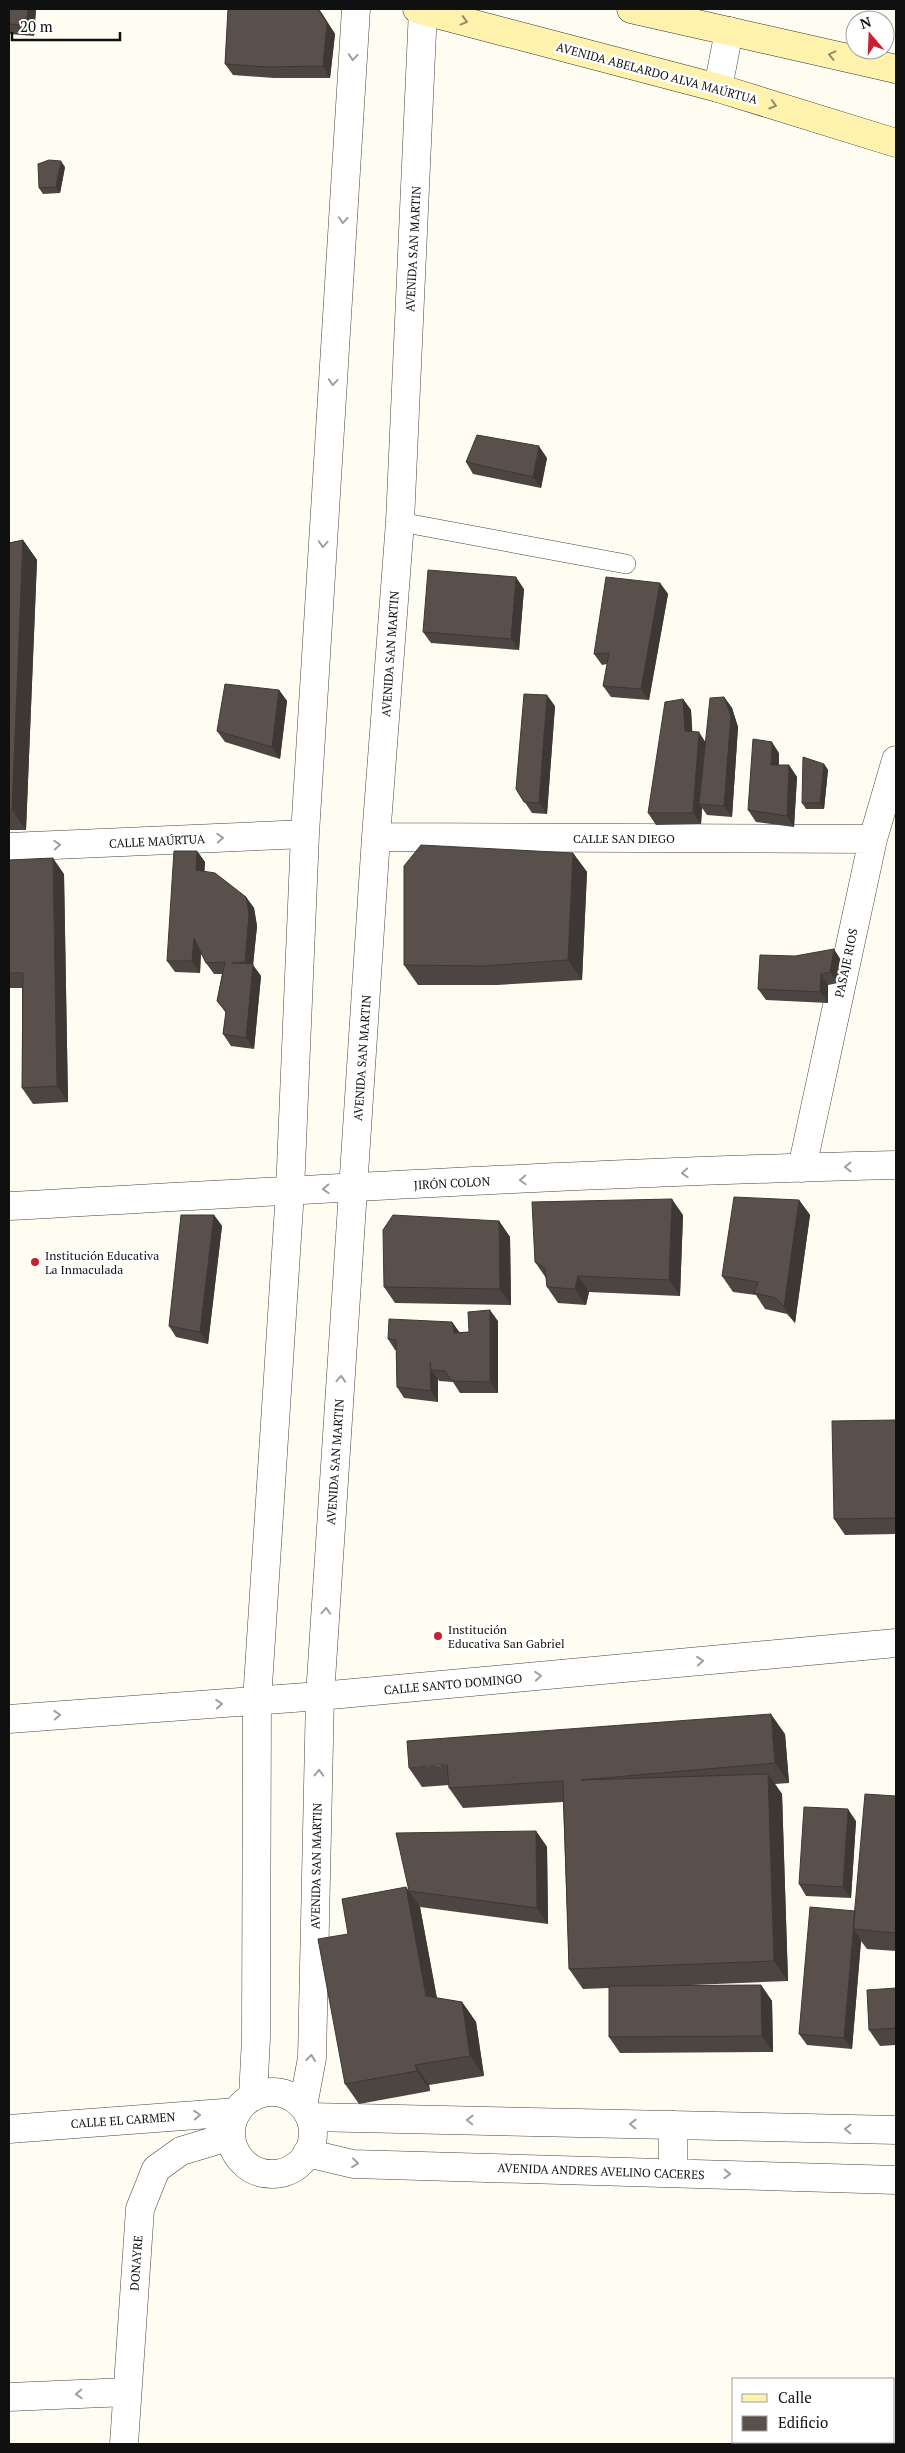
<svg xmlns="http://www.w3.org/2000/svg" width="905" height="2453" font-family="'PT Serif',serif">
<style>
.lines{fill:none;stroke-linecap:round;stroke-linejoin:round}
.lane-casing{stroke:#434343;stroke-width:20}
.street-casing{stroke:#434343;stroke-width:29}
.secondary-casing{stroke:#323232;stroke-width:29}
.lane{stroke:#fff;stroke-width:19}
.street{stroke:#fff;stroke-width:28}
.secondary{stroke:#fff2ad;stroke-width:28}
.wall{fill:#4d4541}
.shaded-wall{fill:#3e3835}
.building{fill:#59504c;stroke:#3e3835}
.oneway{stroke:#938c66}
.oneway2{stroke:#9f9f9f}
.poi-dot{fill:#c62231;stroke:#fff;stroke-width:2}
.labels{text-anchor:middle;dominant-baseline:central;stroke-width:5;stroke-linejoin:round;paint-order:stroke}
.street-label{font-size:12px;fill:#101010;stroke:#fff}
.poi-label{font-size:12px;fill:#101010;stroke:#fff;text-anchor:start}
</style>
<rect width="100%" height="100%" fill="#fffcf2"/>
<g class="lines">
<defs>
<path id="lane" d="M 400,522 L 626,564"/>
<path id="street" d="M 718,88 L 729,31
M 376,837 L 873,839
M 9,847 L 305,834
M 802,1168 L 873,839 L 896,760
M 9,1206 C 304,1190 600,1172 896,1165
M 9,1719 L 320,1696 L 896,1643
M231 2133a41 41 0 1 1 82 0a41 41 0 1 1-82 0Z
M 253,2097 L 256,2038 L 257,1701 L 290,1191 L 305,834 L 356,9
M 303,2106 L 312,2058 L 320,1696 L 376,837 L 400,522 L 423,9
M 310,2117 L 896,2130
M 9,2129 L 237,2112
M 307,2153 L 353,2164 L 896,2180
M 673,2173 L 673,2125
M 9,2397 L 127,2392
M 124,2444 L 140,2209 L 156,2169 L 181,2151 L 231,2136"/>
<path id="secondary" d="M 417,9 L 718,88 L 896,143
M 631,9 L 896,69"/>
</defs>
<use href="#lane" class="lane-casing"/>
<use href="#street" class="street-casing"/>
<use href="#secondary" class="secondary-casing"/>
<use href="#lane" class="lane"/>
<use href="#street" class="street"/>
<use href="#secondary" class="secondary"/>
</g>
<path class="wall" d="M 9,9 L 36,9 L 34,36 L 9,34 Z
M 228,9 L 319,9 L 335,34 L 330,78 L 274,78 L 233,75 L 225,64 Z
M 65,167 L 60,193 L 43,194 L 39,188 Z
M 547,458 L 541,488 L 473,474 L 466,462 Z
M 23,540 L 37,560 L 26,830 L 9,830 L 9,543 Z
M 660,583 L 668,594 L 649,700 L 611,697 L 603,686 L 607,664 L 602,665 L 594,654 Z
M 524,589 L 519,650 L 431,643 L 423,632 Z
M 279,690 L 287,701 L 280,759 L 225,742 L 217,731 Z
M 724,697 L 732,708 L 738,727 L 732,817 L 707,815 L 702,808 L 701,824 L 656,825 L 648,813 L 683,699 L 691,710 L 692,732 L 706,742 Z
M 555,706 L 547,814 L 532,813 L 516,789 Z
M 779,753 L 779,765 L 789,765 L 797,777 L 794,827 L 756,822 L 748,810 Z
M 824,764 L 828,770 L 824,809 L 806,809 L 802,803 Z
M 197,851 L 205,862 L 204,871 L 246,897 L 254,908 L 257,926 L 253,965 L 261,976 L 254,1049 L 231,1046 L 223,1034 L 226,1013 L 217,1001 L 222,974 L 214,974 L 206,963 L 201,953 L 200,973 L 175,972 L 167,961 Z
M 573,853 L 587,872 L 582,980 L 497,985 L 418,985 L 404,965 Z
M 9,860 L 64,874 L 68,1102 L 33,1104 L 22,1088 L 22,988 L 9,988 Z
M 841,960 L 838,983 L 828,985 L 828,1003 L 766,1000 L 758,989 Z
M 799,1200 L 810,1215 L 795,1323 L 787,1314 L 765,1309 L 756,1295 L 733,1292 L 722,1276 Z
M 214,1215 L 222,1226 L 208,1344 L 176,1337 L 169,1326 Z
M 683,1215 L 680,1296 L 589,1292 L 586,1305 L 558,1303 L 547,1287 L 546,1278 L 535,1262 Z
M 499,1221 L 510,1237 L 511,1305 L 395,1303 L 384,1287 Z
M 498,1321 L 498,1393 L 460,1393 L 453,1382 L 439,1381 L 438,1379 L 438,1402 L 404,1398 L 397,1387 L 396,1350 L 395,1350 L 388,1339 L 452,1322 L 459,1332 L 469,1332 Z
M 896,1420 L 896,1534 L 845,1535 L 834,1519 Z
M 785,1734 L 789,1783 L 775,1784 L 782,1794 L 788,1981 L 668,1986 L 761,1985 L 772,2001 L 773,2052 L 620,2053 L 609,2037 L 609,1988 L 583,1989 L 569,1969 L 563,1802 L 463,1808 L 449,1788 L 449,1785 L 422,1787 L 409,1768 Z
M 896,1796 L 896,1951 L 867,1949 L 861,1941 L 852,2049 L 807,2045 L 799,2034 L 855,1911 Z
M 856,1821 L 851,1898 L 806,1896 L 799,1884 Z
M 536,1831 L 547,1847 L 548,1924 L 420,1907 L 437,1998 L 462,2002 L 476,2022 L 484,2076 L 429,2085 L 430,2091 L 359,2104 L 345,2084 L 348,1934 L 406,1887 L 409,1891 Z
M 896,1988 L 896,2045 L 880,2046 L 869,2030 Z"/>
<path class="shaded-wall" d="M 28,9 L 36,9 L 34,36 L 26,25 Z
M 318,9 L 321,12 L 335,34 L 330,78 L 323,66 Z
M 61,161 L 65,167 L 60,193 L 56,187 Z
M 539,446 L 547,458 L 541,488 L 533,477 Z
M 23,540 L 37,560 L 26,830 L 12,810 Z
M 516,577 L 524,589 L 519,650 L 511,639 Z
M 660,583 L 668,594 L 649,700 L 641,689 Z
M 279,690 L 287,701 L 280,759 L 272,747 Z
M 547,695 L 555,706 L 547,814 L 539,803 Z
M 724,697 L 732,708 L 738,727 L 732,817 L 724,806 Z
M 683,699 L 691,710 L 693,742 L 685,731 Z
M 699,732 L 706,743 L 699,804 L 702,808 L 701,824 L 693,813 Z
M 772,742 L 779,753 L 779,776 L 771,765 Z
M 824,764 L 828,770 L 824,809 L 820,803 Z
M 789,765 L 797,777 L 794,827 L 787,816 Z
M 197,851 L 205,862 L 204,882 L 196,870 Z
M 573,853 L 587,872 L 582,980 L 568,960 Z
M 53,858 L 64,874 L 68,1102 L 57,1086 Z
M 246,897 L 254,908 L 257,926 L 253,965 L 261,976 L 254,1049 L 246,1038 L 252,972 L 245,962 Z
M 194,938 L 201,949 L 200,973 L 192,961 Z
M 834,949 L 841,960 L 838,983 L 830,972 Z
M 821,974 L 828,985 L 828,1003 L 820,992 Z
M 672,1199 L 683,1215 L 680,1296 L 669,1280 Z
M 799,1200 L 810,1215 L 795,1323 L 784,1307 Z
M 214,1215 L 222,1226 L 208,1344 L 200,1332 Z
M 499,1221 L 510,1237 L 511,1305 L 500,1289 Z
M 578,1276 L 589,1292 L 586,1305 L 575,1289 Z
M 490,1310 L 498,1321 L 498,1393 L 490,1382 Z
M 452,1322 L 460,1333 L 454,1333 Z
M 430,1362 L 431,1370 L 438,1379 L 438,1402 L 431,1391 Z
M 771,1714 L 785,1734 L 789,1783 L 775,1763 Z
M 768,1774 L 782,1794 L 788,1981 L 774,1961 Z
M 848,1809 L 856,1821 L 851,1898 L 843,1887 Z
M 536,1831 L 547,1847 L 548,1924 L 537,1908 Z
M 406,1887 L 420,1907 L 440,2016 L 426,1996 Z
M 854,1929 L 861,1941 L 852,2049 L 844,2038 Z
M 761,1985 L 772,2001 L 773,2052 L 762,2036 Z
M 462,2002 L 476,2022 L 484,2076 L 470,2056 Z
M 415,2065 L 429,2085 L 430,2091 L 417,2071 Z"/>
<path class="building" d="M 9,9 L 28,9 L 26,25 L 9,24 Z
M 228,9 L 318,9 L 327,23 L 323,66 L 266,67 L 225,64 Z
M 49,160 L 61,161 L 56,187 L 39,188 L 38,164 Z
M 477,435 L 539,446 L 533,477 L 466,462 Z
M 23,540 L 12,810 L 9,810 L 9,543 Z
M 428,570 L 516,577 L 511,639 L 423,632 Z
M 606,577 L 660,583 L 641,689 L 603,686 L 609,653 L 594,654 Z
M 225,684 L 279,690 L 272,747 L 217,731 Z
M 524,694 L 547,695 L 539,803 L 524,802 L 516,789 Z
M 724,697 L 731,716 L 724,806 L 699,804 L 710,698 Z
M 683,699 L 685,731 L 699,732 L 693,813 L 648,813 L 665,702 Z
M 753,739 L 772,742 L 771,765 L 789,765 L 787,816 L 748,810 Z
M 803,757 L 824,764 L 820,803 L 802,803 Z
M 421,845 L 573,853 L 568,960 L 483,966 L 404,965 L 404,866 Z
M 174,851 L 197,851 L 196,870 L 215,873 L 246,897 L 249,914 L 245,962 L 232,963 L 253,964 L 246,1038 L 223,1034 L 226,1011 L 217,1001 L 225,962 L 206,963 L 194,938 L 192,961 L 167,961 Z
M 53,858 L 57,1086 L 22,1088 L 23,973 L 9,973 L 9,860 Z
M 834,949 L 830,972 L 821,974 L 820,992 L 758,989 L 760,955 L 795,956 Z
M 734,1197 L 799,1200 L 784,1307 L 776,1298 L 754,1293 L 758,1282 L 722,1276 Z
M 672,1199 L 669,1280 L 578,1276 L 575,1289 L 547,1287 L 545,1268 L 535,1262 L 532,1202 Z
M 181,1215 L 214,1215 L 200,1332 L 169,1326 Z
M 393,1215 L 499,1221 L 500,1289 L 384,1287 L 383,1230 Z
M 490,1310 L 490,1382 L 452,1381 L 445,1371 L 431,1370 L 430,1362 L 431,1391 L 397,1387 L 396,1340 L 388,1339 L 389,1319 L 452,1322 L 454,1333 L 469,1332 L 468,1312 Z
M 896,1420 L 896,1518 L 834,1519 L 832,1421 Z
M 771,1714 L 775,1763 L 581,1780 L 768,1774 L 774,1961 L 569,1969 L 563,1781 L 449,1788 L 447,1764 L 409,1768 L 407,1741 Z
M 865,1794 L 896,1796 L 896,1933 L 853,1929 Z
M 804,1807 L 848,1809 L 843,1887 L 799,1884 Z
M 536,1831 L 537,1908 L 409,1891 L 396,1833 Z
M 406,1887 L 426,1996 L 462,2002 L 470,2056 L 415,2065 L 417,2071 L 345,2084 L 318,1939 L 348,1934 L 342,1899 Z
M 810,1907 L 855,1911 L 844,2038 L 799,2034 Z
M 761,1985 L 762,2036 L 609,2037 L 609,1986 Z
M 896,1988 L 896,2028 L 869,2030 L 867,1990 Z"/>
<defs><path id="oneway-chevron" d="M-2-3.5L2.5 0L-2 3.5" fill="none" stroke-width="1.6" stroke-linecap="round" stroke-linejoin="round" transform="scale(1.25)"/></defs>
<g class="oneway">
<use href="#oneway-chevron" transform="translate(464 21) rotate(15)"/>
<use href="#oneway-chevron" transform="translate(832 55) rotate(-167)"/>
<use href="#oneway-chevron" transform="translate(773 105) rotate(17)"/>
</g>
<g class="oneway2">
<use href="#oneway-chevron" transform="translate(353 57) rotate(94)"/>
<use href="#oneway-chevron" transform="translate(343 220) rotate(94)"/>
<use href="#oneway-chevron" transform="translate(333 382) rotate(94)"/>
<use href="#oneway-chevron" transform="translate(323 544) rotate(94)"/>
<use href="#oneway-chevron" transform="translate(220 838) rotate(-3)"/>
<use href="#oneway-chevron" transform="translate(57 845) rotate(-3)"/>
<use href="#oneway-chevron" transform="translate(848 1167) rotate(179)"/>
<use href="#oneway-chevron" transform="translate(685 1173) rotate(177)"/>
<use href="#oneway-chevron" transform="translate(523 1180) rotate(177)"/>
<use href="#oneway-chevron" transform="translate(326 1189) rotate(177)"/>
<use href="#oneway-chevron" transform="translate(341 1379) rotate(-86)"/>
<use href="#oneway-chevron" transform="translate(326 1611) rotate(-86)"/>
<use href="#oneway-chevron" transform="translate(700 1661) rotate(-5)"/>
<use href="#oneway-chevron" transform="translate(538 1676) rotate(-5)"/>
<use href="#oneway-chevron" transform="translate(219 1704) rotate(-4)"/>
<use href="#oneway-chevron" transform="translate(57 1715) rotate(-4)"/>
<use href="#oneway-chevron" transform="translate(319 1773) rotate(-89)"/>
<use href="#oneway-chevron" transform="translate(311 2058) rotate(-84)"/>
<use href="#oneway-chevron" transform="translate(197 2115) rotate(-4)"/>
<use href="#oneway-chevron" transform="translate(470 2120) rotate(-179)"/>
<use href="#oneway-chevron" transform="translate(633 2124) rotate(-179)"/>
<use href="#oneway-chevron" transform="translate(848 2129) rotate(-179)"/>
<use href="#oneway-chevron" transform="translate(355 2163) rotate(6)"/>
<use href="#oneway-chevron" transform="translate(727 2174) rotate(2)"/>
<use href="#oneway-chevron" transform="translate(79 2394) rotate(178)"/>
</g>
<g class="poi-dot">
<circle cx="35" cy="1262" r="5"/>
<circle cx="438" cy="1636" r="5"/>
</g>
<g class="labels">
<g class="street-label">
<text transform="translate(657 73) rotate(15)">AVENIDA ABELARDO ALVA MAÚRTUA</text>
<text transform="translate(413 249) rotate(-87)">AVENIDA SAN MARTIN</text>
<text transform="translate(390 654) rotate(-86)">AVENIDA SAN MARTIN</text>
<text x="624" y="838">CALLE SAN DIEGO</text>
<text transform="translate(157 841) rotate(-3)">CALLE MAÚRTUA</text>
<text transform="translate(846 963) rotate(-78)">PASAJE RIOS</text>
<text transform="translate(362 1058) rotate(-86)">AVENIDA SAN MARTIN</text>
<text transform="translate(452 1183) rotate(-3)">JIRÓN COLON</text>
<text transform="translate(335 1462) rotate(-86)">AVENIDA SAN MARTIN</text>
<text transform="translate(453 1684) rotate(-5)">CALLE SANTO DOMINGO</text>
<text transform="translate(316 1866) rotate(-89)">AVENIDA SAN MARTIN</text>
<text transform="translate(123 2120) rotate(-4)">CALLE EL CARMEN</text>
<text transform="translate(601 2171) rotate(2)">AVENIDA ANDRES AVELINO CACERES</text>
<text transform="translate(136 2263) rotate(-86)">DONAYRE</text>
</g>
<g class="poi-label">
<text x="45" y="1255">Institución Educativa<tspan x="45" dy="14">La Inmaculada</tspan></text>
<text x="448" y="1629">Institución<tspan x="448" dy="14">Educativa San Gabriel</tspan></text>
</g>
</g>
<rect width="905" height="2453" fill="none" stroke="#101010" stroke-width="20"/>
<rect x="732" y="2378" width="162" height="65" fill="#ffffff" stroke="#9f9f9f"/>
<rect x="742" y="2394" width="25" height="8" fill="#fff2ad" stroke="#9f9f9f"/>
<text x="778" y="2403" font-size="15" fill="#101010">Calle</text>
<rect x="742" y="2416" width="25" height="15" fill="#59504c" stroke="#9f9f9f"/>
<text x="778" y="2428" font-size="15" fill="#101010">Edificio</text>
<g transform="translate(870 35) rotate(341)"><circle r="24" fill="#ffffff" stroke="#9f9f9f"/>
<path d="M0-4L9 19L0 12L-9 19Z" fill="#c62231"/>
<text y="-8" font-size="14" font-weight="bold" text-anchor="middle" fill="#101010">N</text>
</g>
<path d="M12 32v8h108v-8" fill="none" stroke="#101010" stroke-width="2.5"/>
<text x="20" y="32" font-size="15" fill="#101010" stroke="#ffffff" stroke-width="4" paint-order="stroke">20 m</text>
</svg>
